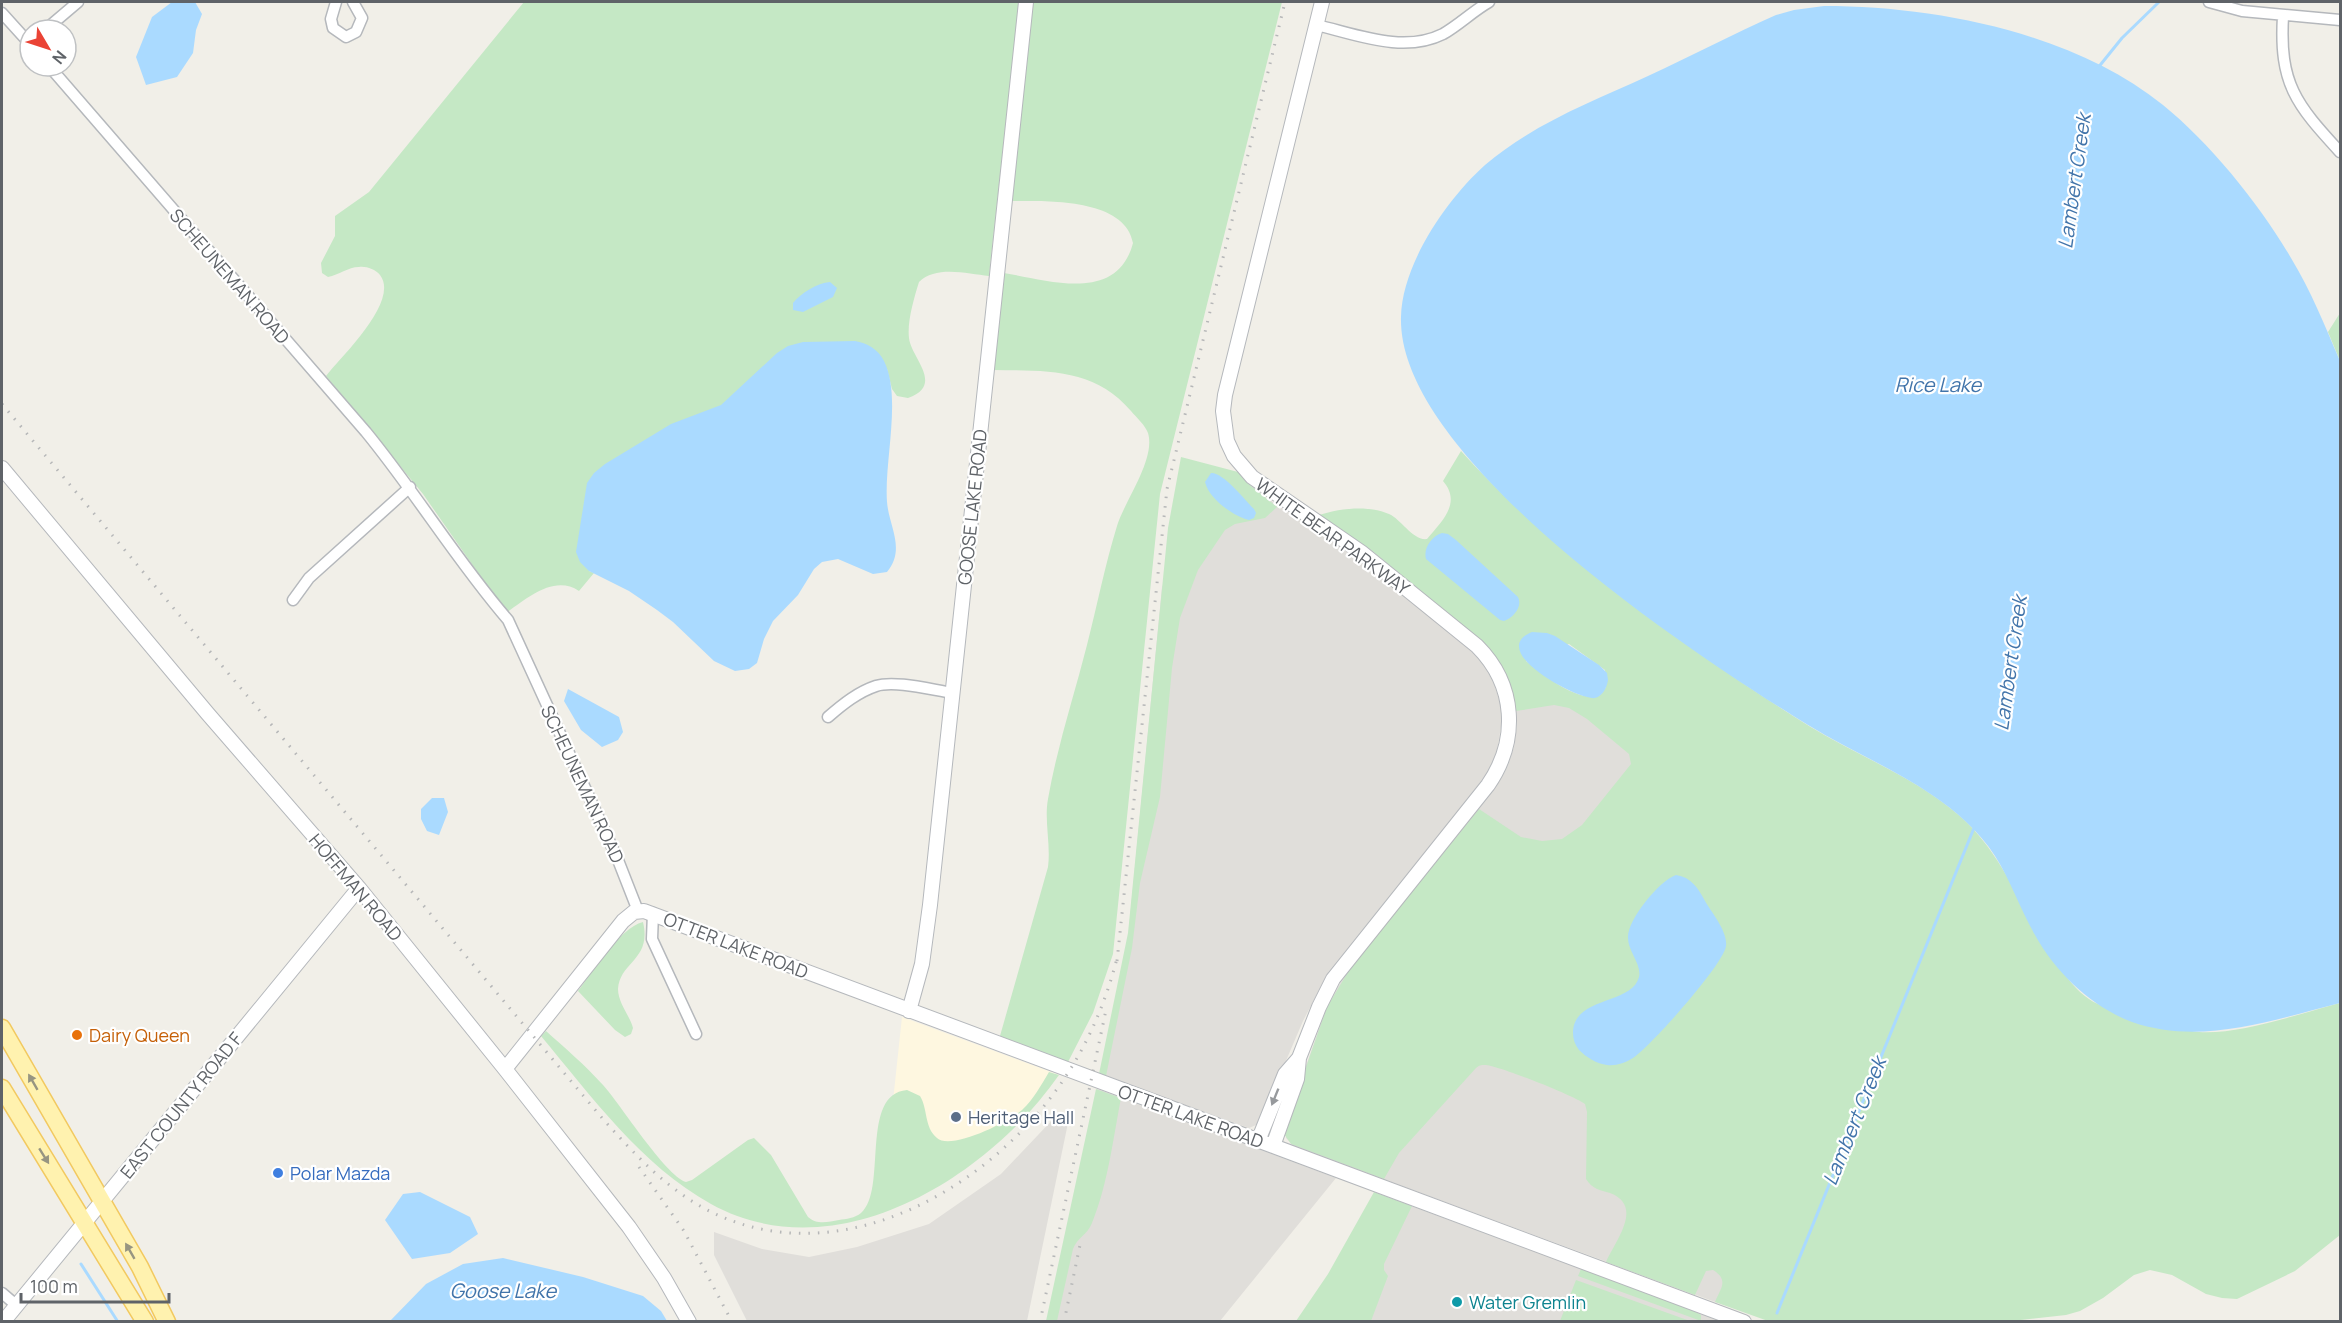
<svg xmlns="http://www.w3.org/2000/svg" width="2342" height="1323" font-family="Manrope,sans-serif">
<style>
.commercial{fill:#fef7e0}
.industrial{fill:#e0deda}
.green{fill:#c5e8c5;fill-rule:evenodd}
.water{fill:#aadaff}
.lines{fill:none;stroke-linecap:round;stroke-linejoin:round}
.stream{stroke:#aadaff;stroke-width:3}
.minor-casing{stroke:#b5b8bc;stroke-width:13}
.tertiary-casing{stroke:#b5b8bc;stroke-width:16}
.primary-casing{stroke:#f2c960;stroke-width:19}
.minor{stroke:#fff;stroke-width:10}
.tertiary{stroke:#fff;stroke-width:14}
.primary{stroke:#fff2af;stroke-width:16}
.rail{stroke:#b6b7b8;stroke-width:3;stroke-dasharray:1.5 8;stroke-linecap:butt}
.oneway{fill:#979581}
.oneway2{fill:#979a9d}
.food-dot{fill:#e8710a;stroke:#fff;stroke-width:2}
.service-dot{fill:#5c6f8a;stroke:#fff;stroke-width:2}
.shop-dot{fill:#3f7fe0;stroke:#fff;stroke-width:2}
.culture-dot{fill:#0f9aa8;stroke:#fff;stroke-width:2}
.labels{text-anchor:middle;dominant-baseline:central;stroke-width:4.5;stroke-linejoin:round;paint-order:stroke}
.street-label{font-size:18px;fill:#5f6368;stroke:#fff}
.food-label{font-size:18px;fill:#c56008;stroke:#fff;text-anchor:start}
.service-label{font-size:18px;fill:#4e5e75;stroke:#fff;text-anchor:start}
.shop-label{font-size:18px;fill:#366cbe;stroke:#fff;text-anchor:start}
.culture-label{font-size:18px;fill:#0d838f;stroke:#fff;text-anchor:start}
.water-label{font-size:20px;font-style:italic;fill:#4174aa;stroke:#fff}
</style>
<rect width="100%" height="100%" fill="#f1efe8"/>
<path class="commercial" d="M 902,1017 L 1059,1075 L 1043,1096 L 881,1213 Z"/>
<path class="industrial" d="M 1238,472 L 1264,496 L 1364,563 L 1471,651 L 1482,663 L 1494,683 L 1501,706 L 1502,721 L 1496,756 L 1485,777 L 1329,971 L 1303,1021 L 1261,1119 L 1256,1125 L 1249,1128 L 1100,1074 L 1128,939 L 1162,587 Z
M 1564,700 L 1677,790 L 1643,1144 L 1730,1275 L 1718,1303 L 1294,1146 L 1286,1138 L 1286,1122 L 1324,1015 L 1335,991 L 1351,967 L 1499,782 L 1508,765 L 1514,747 L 1517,727 L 1516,706 Z
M 1097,1089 L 1336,1178 L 1220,1321 L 1047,1322 Z
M 1056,1116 L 1068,1123 L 1027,1321 L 747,1321 L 714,1255 L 714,1232 L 762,1249 L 809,1257 L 857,1247 L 929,1224 L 1001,1174 Z
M 1403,1203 L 1723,1321 L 1308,1322 Z"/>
<path class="green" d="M 524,2 L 1019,2 L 989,276 C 968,274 936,265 919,282 C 914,298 907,322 909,338 C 911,358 945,385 908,398 L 897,396 L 892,389 L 887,369 L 589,571 L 594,573 L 579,591 C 554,574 526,599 506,613 L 423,494 L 326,376 C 342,356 400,301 380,275 C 375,269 366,266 359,267 C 348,267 339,275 328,277 L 322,273 L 321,263 L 335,236 L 335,216 L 369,192 Z
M 1033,2 L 1282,2 L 1160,494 L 1113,954 L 1093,1013 L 1068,1062 L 1000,1036 L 1048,867 C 1051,844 1044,821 1048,799 C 1057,747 1074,696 1087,645 C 1097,606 1105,565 1117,526 C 1124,502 1156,459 1148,433 C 1145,425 1137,418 1131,411 C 1094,368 1047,371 994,370 L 1004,273 C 1048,280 1117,304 1133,243 C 1125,198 1047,201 1012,201 Z
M 2340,313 L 2340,361 L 2328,332 Z
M 1461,451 C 1560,560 1684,647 1809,726 C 1859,757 1916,777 1961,817 C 1997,849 2017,896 2041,936 C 2055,959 2072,993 2098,1004 C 2117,1012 2141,1016 2162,1022 C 2174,1025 2187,1031 2199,1032 C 2238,1035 2302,1013 2340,1003 L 2340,1235 L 2295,1271 L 2237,1299 L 2222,1298 L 2206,1294 L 2172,1275 L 2150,1270 L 2134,1275 L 2103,1298 L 2080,1311 L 2066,1315 L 2003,1322 L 1768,1321 L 1715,1302 C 1721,1288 1729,1280 1713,1270 L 1706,1271 L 1695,1295 L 1606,1262 C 1616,1240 1644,1206 1610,1193 C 1600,1190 1592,1189 1586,1179 L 1587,1112 L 1585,1104 C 1575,1096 1497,1065 1485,1065 C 1480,1065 1480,1065 1476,1068 L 1399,1153 L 1384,1179 L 1291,1144 L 1284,1134 L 1292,1107 L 1327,1007 L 1351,967 L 1479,809 L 1521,837 L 1542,841 L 1562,839 L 1582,825 L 1631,764 L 1629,754 L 1587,719 L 1569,708 L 1554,705 L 1516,711 C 1512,683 1503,662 1483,642 L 1371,550 L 1319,515 C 1340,508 1369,505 1389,514 C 1401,519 1413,541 1427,539 C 1442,521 1462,503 1443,481 ZM 1569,644 L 1605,670 L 1606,687 L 1600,695 C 1577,703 1544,675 1526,661 Z
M 1181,457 L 1238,472 L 1251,486 L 1277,507 L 1265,518 L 1235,524 L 1225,530 L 1198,570 L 1180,618 L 1172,668 L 1160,797 L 1140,883 L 1132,948 L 1106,1076 L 1099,1074 L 1128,933 L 1168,528 Z
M 643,922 C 652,960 620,961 618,989 C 618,1003 630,1016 633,1028 L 631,1034 L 625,1037 L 615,1030 L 578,991 C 593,972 619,928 643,922 Z
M 546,1031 C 565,1048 585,1065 603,1085 C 621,1105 665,1175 686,1182 L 692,1180 L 748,1140 L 754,1138 L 771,1155 L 808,1217 C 817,1225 828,1222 839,1220 C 846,1219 855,1218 861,1213 C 888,1190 859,1094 907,1090 L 920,1096 C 928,1109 924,1127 937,1138 C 951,1151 1010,1121 1022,1110 C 1034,1099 1041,1085 1049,1072 L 1059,1075 C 987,1178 836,1273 711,1204 C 641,1165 592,1097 541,1036 Z
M 1096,1089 L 1121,1098 C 1113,1139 1108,1184 1092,1223 C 1088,1234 1077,1238 1073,1249 L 1057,1321 L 1046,1321 Z
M 1374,1192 L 1412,1206 L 1384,1264 L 1384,1270 L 1388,1276 L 1371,1321 L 1296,1321 L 1328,1274 Z
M 1581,1269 L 1696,1312 L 1701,1315 L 1701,1321 L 1578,1276 Z
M 1576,1280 L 1690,1321 L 1560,1321 Z"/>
<path class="water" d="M 172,2 L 195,2 L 202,14 L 196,30 L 193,53 L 177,77 L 146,85 L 136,57 L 152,17 Z
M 1824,6 C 1936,6 2074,33 2163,105 C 2210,143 2261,206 2291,258 C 2311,291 2325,326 2340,361 L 2340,1003 C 2273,1020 2201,1046 2132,1022 C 2092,1007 2056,973 2035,935 C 2020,909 2011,881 1995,856 C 1979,831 1956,811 1932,795 C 1893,768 1848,750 1808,725 C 1696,656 1397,460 1401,317 C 1402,264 1447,199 1485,165 C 1533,124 1591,102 1648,76 C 1691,56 1733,34 1776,15 L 1794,10 Z
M 830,282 L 837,288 L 833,297 L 803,312 L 793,310 L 793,303 C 801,293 817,283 830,282 Z
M 855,341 C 867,343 878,349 884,361 C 902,397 884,461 887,502 C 889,527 906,549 887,572 L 873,574 L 838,559 L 822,562 L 814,569 L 798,595 L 773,621 L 764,639 L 757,663 L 749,669 L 735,671 L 714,661 L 673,622 L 657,610 L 629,591 L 589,571 L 580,562 L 576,552 L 587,483 L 594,473 L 605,464 L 671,424 L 721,405 L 777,353 L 788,346 L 803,342 Z
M 1211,473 C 1223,472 1245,500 1254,509 L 1256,513 L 1254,518 L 1249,520 C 1233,516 1209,499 1205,482 Z
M 1442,533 L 1448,534 L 1456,540 L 1518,597 C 1523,607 1513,618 1504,621 L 1500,620 L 1426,559 C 1423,548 1432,536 1442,533 Z
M 1532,632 L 1547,633 L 1555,636 L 1599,665 L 1607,673 L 1608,680 C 1607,687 1603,696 1595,698 C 1579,701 1485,651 1532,632 Z
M 568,689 L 619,717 L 623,732 L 618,740 L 602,747 L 581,730 L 564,701 Z
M 432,798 L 444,798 L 448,812 L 439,835 L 427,831 L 421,819 L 421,809 Z
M 1676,875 C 1691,877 1698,888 1705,901 C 1712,913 1728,932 1726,946 C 1724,964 1650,1047 1633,1058 C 1625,1063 1616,1066 1607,1065 C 1597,1064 1586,1057 1579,1050 C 1575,1045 1573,1039 1573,1033 C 1573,996 1632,1005 1639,977 C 1642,965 1628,951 1628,938 C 1627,920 1659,881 1676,875 Z
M 420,1192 L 470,1217 L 478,1234 L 450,1253 L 412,1259 L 385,1220 L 403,1194 Z
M 503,1258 L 583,1277 L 643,1296 L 661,1311 L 667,1321 L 390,1321 L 426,1284 L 463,1264 Z"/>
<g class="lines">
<path class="stream" d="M 2097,69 L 2122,38 L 2159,2
M 81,1264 L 118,1322
M 1777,1313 L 1974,828"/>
<defs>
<path id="minor" d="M 336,2 L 331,19 L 333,28 L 346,37 L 356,32 L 362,18 L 353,2
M 2209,2 L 2242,11 L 2340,20
M 2,13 L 30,44
M 2283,16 C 2279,84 2296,104 2340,152
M 1316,25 C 1356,34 1403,54 1443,34 C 1459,25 1473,11 1489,2
M 45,30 L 78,2
M 49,66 L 366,432 C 416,493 457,561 508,620 L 618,860 L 638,911
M 293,600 L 309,578 L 410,487
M 828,717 C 843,704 858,692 876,686 C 895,680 932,690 953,693
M 653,913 L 652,939 L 696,1034
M 2,1293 L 16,1305"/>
<path id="tertiary" d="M 2,468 L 208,714 L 359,888 L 505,1069 L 629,1227 L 664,1278 L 689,1322
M 909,1011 L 922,964 L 930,905 L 1026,2
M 505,1069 L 623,921 L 634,912 L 644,911 L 1744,1322
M 1258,1141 L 1285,1074 L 1299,1058
M 1273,1146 L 1297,1079 L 1299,1058 L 1319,1007 L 1333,979 L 1488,785 C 1519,740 1516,685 1477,646 L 1361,552 L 1252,477 L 1234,456 L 1227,441 L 1223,411 L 1225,395 L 1322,2
M 3,1322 L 359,888"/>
<path id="primary" d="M 2,1028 L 140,1267 L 167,1322
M 2,1088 L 145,1322"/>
</defs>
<use href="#minor" class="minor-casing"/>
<use href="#tertiary" class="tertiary-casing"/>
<use href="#primary" class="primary-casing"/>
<use href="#minor" class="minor"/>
<use href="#tertiary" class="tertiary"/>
<use href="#primary" class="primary"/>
<path class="rail" d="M 2,404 L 602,1118 C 636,1156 673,1196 720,1216 C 846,1271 990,1187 1062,1082 C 1088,1044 1107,1000 1118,954
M 1117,961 L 1167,489 L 1285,2
M 639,1167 L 684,1231 L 732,1322
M 1040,1322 L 1106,1010
M 1064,1322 L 1080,1245"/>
</g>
<defs><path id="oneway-solid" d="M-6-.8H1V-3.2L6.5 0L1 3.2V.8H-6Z" transform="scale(1.5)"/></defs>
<g class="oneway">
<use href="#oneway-solid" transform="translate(33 1082) rotate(-120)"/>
<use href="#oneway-solid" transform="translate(44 1156) rotate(58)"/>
<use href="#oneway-solid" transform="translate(130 1251) rotate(-120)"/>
</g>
<use class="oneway2" href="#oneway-solid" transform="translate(1275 1097) rotate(112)"/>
<circle class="food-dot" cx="77" cy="1035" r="6"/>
<circle class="service-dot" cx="956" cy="1117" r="6"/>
<circle class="shop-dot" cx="278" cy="1173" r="6"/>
<circle class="culture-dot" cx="1457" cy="1302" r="6"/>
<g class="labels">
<g class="street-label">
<text transform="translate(230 276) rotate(49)">SCHEUNEMAN ROAD</text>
<text transform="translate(972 507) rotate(-84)">GOOSE LAKE ROAD</text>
<text transform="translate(1333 536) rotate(36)">WHITE BEAR PARKWAY</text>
<text transform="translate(583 784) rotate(65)">SCHEUNEMAN ROAD</text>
<text transform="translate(356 887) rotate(50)">HOFFMAN ROAD</text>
<text transform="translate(736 945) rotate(21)">OTTER LAKE ROAD</text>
<text transform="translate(181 1105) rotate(-51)">EAST COUNTY ROAD F</text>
<text transform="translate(1191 1116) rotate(20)">OTTER LAKE ROAD</text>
</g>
<g class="food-label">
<text x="89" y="1035">Dairy Queen</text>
</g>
<g class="service-label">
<text x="968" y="1117">Heritage Hall</text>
</g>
<g class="shop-label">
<text x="290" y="1173">Polar Mazda</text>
</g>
<g class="culture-label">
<text x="1469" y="1302">Water Gremlin</text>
</g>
<g class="water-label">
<text transform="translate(2074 181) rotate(-82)">Lambert Creek</text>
<text x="1938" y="384">Rice Lake</text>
<text transform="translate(2010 663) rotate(-82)">Lambert Creek</text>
<text transform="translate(1854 1121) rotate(-68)">Lambert Creek</text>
<text x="503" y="1290">Goose Lake</text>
</g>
</g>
<rect width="2342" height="1323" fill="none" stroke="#5f6368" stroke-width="6"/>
<g transform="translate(48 48) rotate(129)"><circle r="28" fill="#ffffff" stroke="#bfc1c3" stroke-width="1.5"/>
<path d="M0-4.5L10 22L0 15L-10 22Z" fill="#ea4335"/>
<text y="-9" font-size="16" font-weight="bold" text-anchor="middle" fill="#5f6368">N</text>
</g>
<path d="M21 1293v9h148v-9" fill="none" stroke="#5f6368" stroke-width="3"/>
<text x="30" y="1293" font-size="18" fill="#5f6368" stroke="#ffffff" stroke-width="4.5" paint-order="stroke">100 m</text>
</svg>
